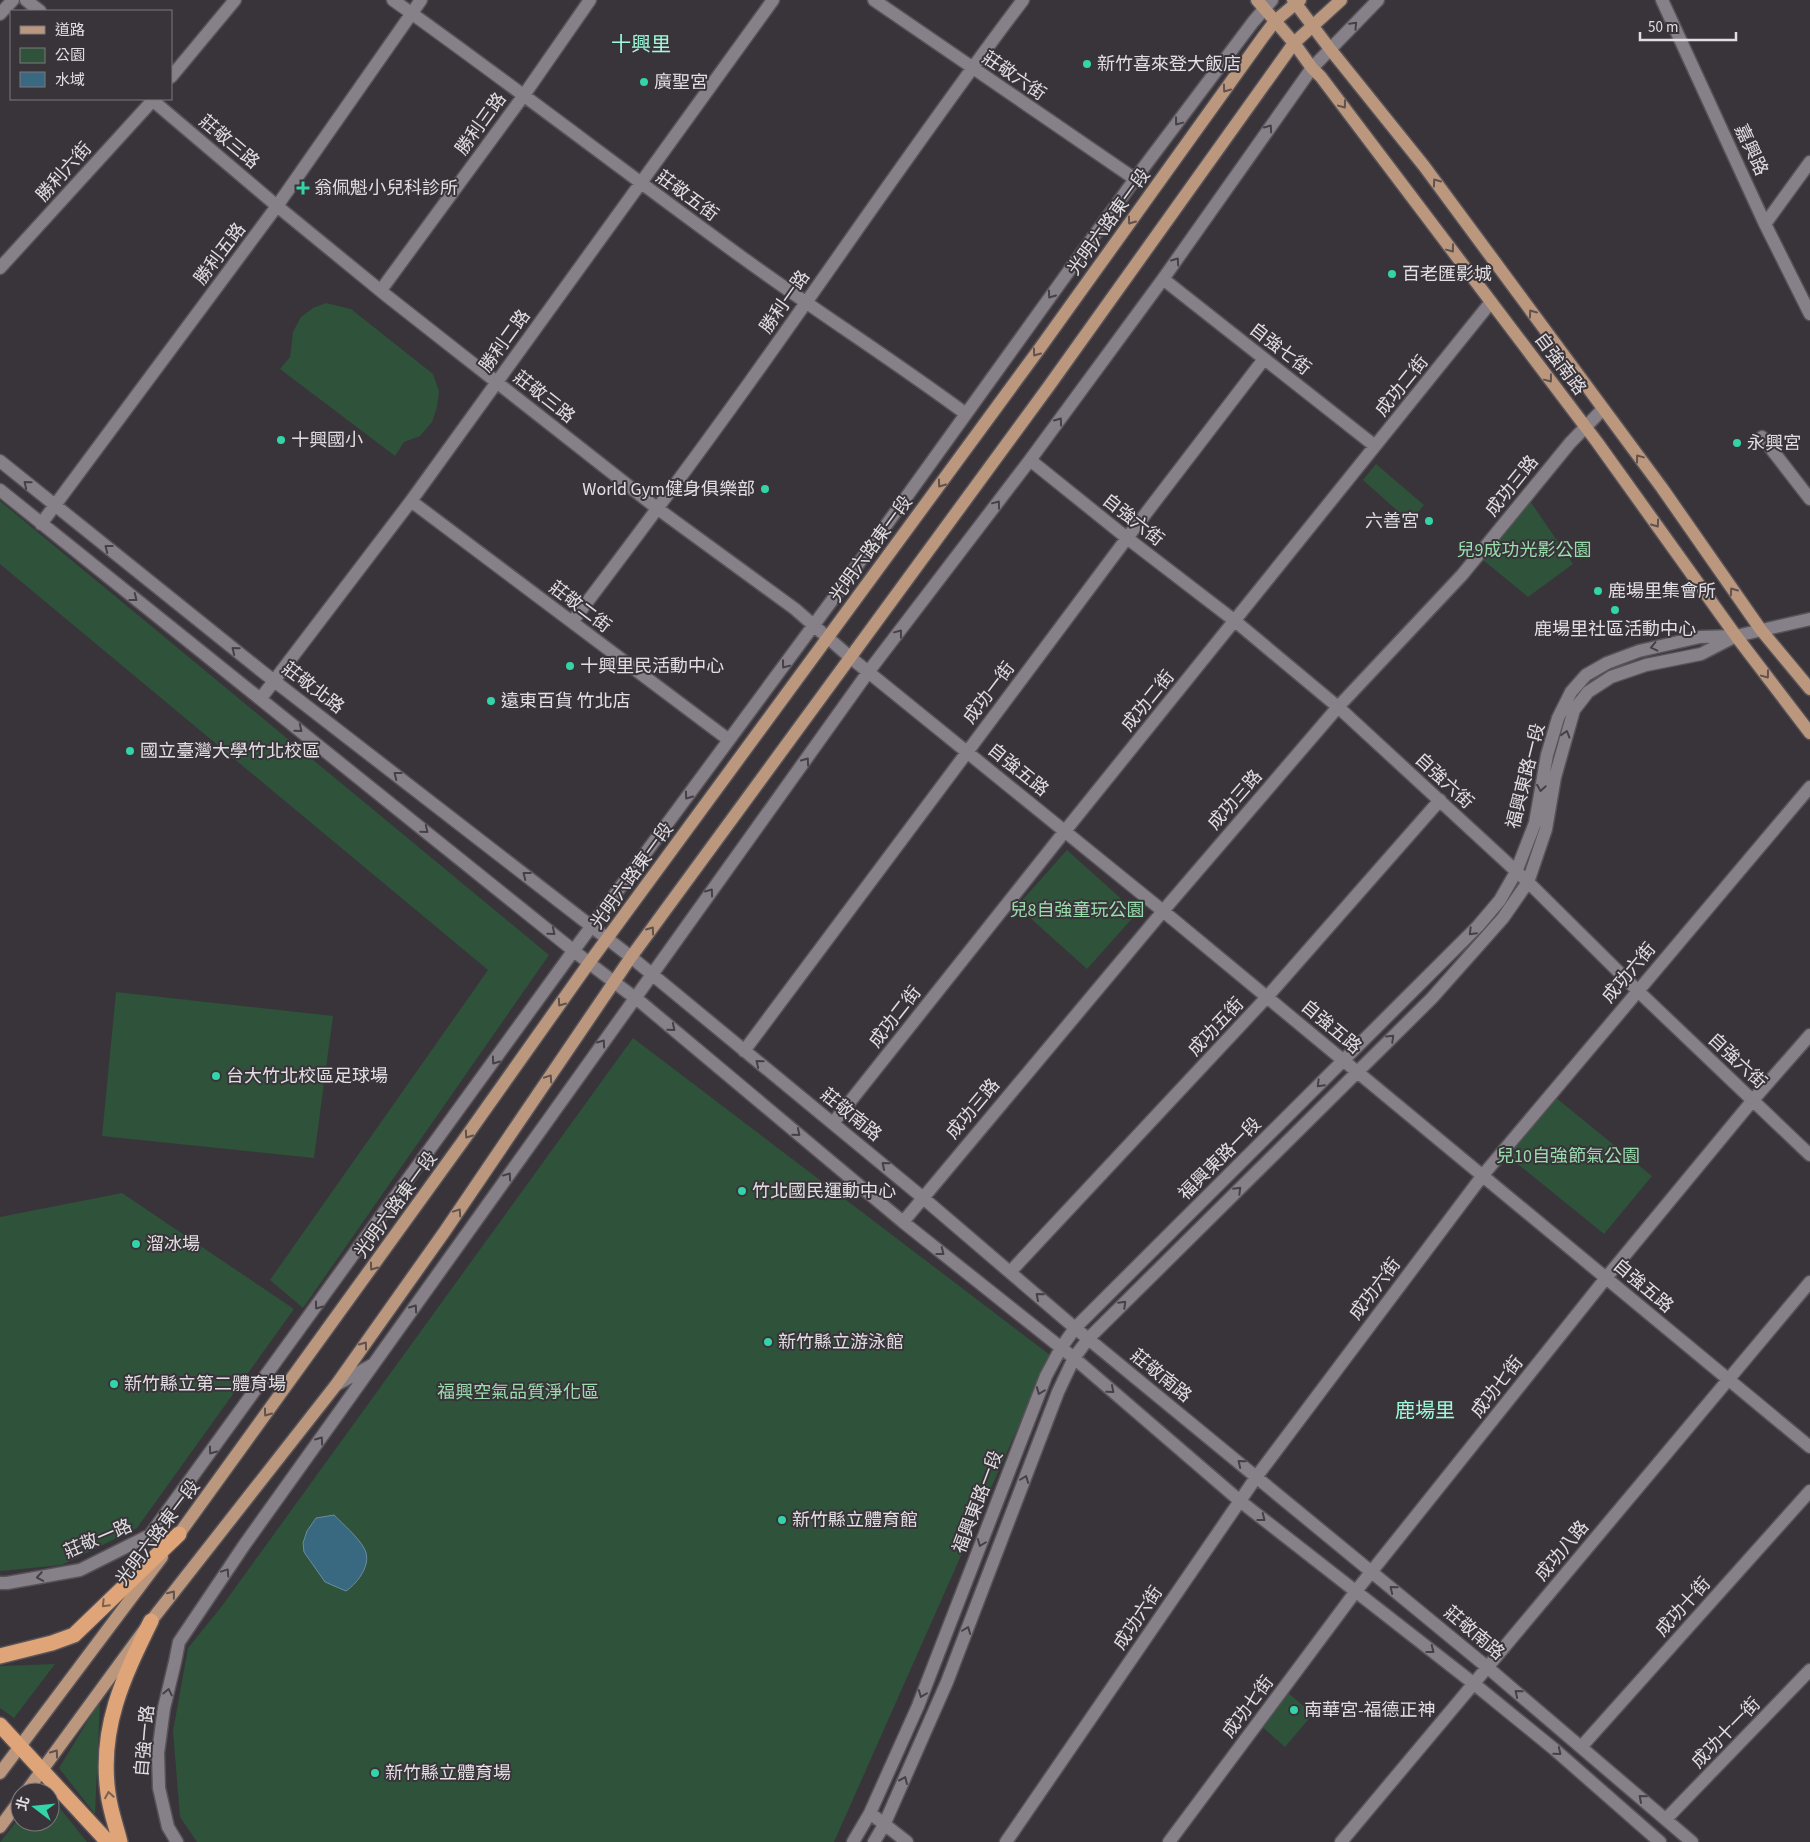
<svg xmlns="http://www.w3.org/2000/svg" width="1810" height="1842" font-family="'Source Sans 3','Noto Sans TC',sans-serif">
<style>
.green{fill:#2e523a}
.water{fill:#386981;stroke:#6b8c9e}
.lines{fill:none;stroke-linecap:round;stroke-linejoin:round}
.minor-casing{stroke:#565257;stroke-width:15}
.major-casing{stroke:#565257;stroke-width:15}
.highway-casing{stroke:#565257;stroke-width:18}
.minor{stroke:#868188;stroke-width:12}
.major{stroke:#bb977e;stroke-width:12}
.highway{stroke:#dfa578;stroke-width:15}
.oneway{stroke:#454046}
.oneway2{stroke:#60524e}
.oneway3{stroke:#7b6153}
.poi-dot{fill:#33d4a8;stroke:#39343a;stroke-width:2}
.labels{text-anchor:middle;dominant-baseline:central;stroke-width:4;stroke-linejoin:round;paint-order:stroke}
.poi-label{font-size:18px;fill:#e1dee2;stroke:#39343a;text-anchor:start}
.street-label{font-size:18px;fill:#e1dee2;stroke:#39343a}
.park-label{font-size:18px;fill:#99ddad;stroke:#39343a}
.quarter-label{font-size:20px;fill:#9efbda;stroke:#39343a}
</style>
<rect width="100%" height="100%" fill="#39343a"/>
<path class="green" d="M 326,303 L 351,309 L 433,374 L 439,391 L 437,407 L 432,422 L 420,436 L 404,442 L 395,456 L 280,369 L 290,357 L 293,332 L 301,317 L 313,308 Z
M 1376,464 L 1424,505 L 1410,522 L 1363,480 Z
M 1526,495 L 1573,564 L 1528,597 L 1477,555 Z
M 0,501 L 549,955 L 303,1308 L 270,1280 L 488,970 L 0,564 Z
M 1067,850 L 1137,913 L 1087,969 L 1017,906 Z
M 116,992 L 333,1016 L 314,1158 L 102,1136 Z
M 633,1038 L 1050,1355 L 834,1842 L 197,1842 L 180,1817 L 173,1731 L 188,1648 L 222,1606 Z
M 1555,1097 L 1652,1176 L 1604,1234 L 1508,1156 Z
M 122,1193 L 294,1309 L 137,1528 L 62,1565 L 0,1571 L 0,1217 Z
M 55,1664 L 14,1718 L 0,1708 L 0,1666 Z
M 1287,1692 L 1313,1714 L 1285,1747 L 1259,1724 Z
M 100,1701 L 95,1814 L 59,1768 Z
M 50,1796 L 87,1842 L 0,1842 L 20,1817 L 20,1822 L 50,1822 Z"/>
<path class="water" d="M 334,1515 C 343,1524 358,1537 364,1548 C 373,1563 358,1583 346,1591 L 325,1582 L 304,1552 L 303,1543 L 307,1531 L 316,1518 Z"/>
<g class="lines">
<defs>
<path id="minor" d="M 26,0 L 40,11
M 393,0 C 511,84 626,173 743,258 C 816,311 893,360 966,414
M 874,0 L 1135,179
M 1662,0 L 1765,224 L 1810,314
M 0,14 L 13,0
M 171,77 L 235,0
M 151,99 L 277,206 L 387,296 L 658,509 L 795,609 L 851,658 L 1163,911 L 1810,1447
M 1765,224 L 1810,162
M 0,268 L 154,99
M 1163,279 L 1375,446
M 381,290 L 524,95 L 590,0
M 1762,437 L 1810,499
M 1030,460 L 1127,538 L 1235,621 L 1338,707 L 1528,882 L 1638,991 L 1810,1155
M 0,461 L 264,673 L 631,957 L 922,1197 L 1075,1328 L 1487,1667 L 1692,1842
M 0,490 L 589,963 L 643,1004 L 903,1222 L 1074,1358 L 1240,1501 L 1473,1683 L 1554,1749 L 1660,1842
M 411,501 L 729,740
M 41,524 L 277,206 L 421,0
M 572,622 C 632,543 691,464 749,383 C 840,256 928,125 1023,0
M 261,698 L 411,501 L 773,0
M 744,1051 L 1127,538 L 1264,359
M 833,1123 L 1065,831 L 1491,302
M 903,1222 L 1163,911 L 1338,707 L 1462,575 L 1570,443 L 1603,409
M 1011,1271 L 1267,997 L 1440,800
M 336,1385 L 372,1365
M 0,1583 L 7,1583 L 80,1570 L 150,1535 L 574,950 L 833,599 L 1135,179 L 1253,22 L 1272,0
M 1582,1746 L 1810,1491
M 870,1813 L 907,1842
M 1666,1819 L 1810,1670
M 177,1842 L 168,1827 L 159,1788 L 158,1753 L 164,1708 L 175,1662 L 179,1642 L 245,1544 L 869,671 L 1030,460 L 1163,279 L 1312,68 L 1378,0
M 853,1842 L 870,1813 L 918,1706 L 1046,1376 L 1061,1348 L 1075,1328 L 1478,926 L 1500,900 L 1516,872 L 1535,823 L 1547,755 L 1558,718 L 1571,692 L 1586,675 L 1607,663 L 1639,651 L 1700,637 L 1736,636 L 1810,619
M 874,1842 L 884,1825 L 947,1682 L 1058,1392 L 1074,1358 L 1088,1339 L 1432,998 L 1503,918 L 1528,882 L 1546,829 L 1555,777 L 1574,710 L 1588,692 L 1611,677 L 1646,665 L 1701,654 L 1734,637
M 1006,1842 L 1257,1476 L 1483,1175 L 1810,787
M 1169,1842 L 1356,1591 L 1606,1278 L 1753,1100 L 1810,1035
M 1341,1842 L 1810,1282"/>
<path id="major" d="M 1257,0 L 1294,43 L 1312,68 L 1321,77 L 1597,442 L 1736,636 L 1810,733
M 1293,0 L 1330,49 L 1424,166 L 1662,488 L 1761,630 L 1810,689
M 174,1541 L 463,1141 L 589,963 L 1040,348 L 1263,37 L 1275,21 L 1300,0
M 0,1773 L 162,1557
M 26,1792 L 151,1621 L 336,1385 L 445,1231 L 631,957 L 1049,386 L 1294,43 L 1341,0
M 0,1827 L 20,1800"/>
<path id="highway" d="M 0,1656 L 52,1643 L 74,1635 L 179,1534
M 0,1725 L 108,1842
M 120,1842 C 116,1826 110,1810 108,1793 C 99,1728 123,1678 151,1621"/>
</defs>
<use href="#minor" class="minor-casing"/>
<use href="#major" class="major-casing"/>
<use href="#highway" class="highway-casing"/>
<use href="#minor" class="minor"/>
<use href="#major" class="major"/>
<use href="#highway" class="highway"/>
</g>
<defs><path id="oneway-chevron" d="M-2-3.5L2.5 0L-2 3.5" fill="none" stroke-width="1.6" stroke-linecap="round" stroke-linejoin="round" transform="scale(1.25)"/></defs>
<g class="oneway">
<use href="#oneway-chevron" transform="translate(1354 25) rotate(-46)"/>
<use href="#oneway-chevron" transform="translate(1178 122) rotate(127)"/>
<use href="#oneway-chevron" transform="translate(1269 128) rotate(-55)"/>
<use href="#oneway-chevron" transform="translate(1176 261) rotate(-55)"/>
<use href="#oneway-chevron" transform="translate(1051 295) rotate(126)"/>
<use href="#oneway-chevron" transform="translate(1059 421) rotate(-54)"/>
<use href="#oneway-chevron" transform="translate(27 484) rotate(-141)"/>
<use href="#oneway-chevron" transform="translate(997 504) rotate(-53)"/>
<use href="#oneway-chevron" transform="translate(108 548) rotate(-142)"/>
<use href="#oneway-chevron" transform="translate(134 598) rotate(38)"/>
<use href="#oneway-chevron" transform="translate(899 633) rotate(-53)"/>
<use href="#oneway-chevron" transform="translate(1654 647) rotate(167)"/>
<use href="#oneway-chevron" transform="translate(235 650) rotate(-141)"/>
<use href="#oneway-chevron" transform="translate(785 665) rotate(127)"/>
<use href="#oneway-chevron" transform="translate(299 729) rotate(39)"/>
<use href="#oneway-chevron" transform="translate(1566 734) rotate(-73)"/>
<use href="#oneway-chevron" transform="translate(806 761) rotate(-54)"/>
<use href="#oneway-chevron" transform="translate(397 775) rotate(-142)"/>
<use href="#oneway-chevron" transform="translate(1541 788) rotate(99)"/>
<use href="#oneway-chevron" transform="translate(688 796) rotate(126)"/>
<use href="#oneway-chevron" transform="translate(425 830) rotate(39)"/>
<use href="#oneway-chevron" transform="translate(526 875) rotate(-142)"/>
<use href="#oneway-chevron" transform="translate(710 892) rotate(-54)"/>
<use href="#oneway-chevron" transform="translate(552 932) rotate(39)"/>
<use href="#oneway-chevron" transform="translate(1472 932) rotate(135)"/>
<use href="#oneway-chevron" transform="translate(672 1028) rotate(40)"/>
<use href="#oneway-chevron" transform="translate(1391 1038) rotate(-44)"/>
<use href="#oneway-chevron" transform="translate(602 1043) rotate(-55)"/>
<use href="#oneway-chevron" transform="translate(495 1061) rotate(126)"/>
<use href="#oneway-chevron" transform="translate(759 1063) rotate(-141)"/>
<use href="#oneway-chevron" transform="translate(1320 1084) rotate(135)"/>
<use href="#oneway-chevron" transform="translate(797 1133) rotate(40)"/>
<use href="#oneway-chevron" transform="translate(885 1165) rotate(-140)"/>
<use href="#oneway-chevron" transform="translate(508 1176) rotate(-55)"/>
<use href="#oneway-chevron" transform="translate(1238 1190) rotate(-45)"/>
<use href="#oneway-chevron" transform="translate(941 1252) rotate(38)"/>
<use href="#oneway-chevron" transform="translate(1039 1296) rotate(-139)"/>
<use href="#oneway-chevron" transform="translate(1123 1304) rotate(-45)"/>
<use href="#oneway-chevron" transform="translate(318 1306) rotate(126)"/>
<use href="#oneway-chevron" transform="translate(414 1308) rotate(-55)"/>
<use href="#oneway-chevron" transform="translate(1111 1390) rotate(41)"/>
<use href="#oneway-chevron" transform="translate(1040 1391) rotate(111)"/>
<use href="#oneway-chevron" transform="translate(320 1440) rotate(-54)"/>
<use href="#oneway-chevron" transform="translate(212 1451) rotate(126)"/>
<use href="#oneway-chevron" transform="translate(1241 1463) rotate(-141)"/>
<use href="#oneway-chevron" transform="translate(1025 1479) rotate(-69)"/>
<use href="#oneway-chevron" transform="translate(1262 1518) rotate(38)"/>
<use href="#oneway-chevron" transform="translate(981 1543) rotate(111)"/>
<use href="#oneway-chevron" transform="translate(226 1572) rotate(-56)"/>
<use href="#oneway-chevron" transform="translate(40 1577) rotate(170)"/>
<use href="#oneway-chevron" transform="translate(1393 1589) rotate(-141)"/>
<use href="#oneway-chevron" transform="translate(967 1630) rotate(-69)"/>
<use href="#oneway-chevron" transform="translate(1431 1650) rotate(38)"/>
<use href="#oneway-chevron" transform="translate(168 1692) rotate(-78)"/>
<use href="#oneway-chevron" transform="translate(1518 1693) rotate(-140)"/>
<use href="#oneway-chevron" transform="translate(922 1694) rotate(111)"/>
<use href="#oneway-chevron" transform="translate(1558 1752) rotate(39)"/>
<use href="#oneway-chevron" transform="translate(904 1780) rotate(-66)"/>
<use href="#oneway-chevron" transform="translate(1642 1798) rotate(-139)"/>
</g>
<g class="oneway2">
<use href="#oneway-chevron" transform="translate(1226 89) rotate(126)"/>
<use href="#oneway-chevron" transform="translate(1343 105) rotate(53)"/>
<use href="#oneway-chevron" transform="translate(1436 182) rotate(-126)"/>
<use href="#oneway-chevron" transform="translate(1131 221) rotate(126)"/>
<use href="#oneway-chevron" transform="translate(1451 249) rotate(53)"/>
<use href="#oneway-chevron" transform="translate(1532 313) rotate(-126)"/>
<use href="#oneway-chevron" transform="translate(1036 353) rotate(126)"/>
<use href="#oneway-chevron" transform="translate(1549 379) rotate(53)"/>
<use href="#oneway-chevron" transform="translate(1639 458) rotate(-127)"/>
<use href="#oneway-chevron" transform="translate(941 484) rotate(126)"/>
<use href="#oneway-chevron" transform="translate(1656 524) rotate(54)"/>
<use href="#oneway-chevron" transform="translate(1733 591) rotate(-125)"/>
<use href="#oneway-chevron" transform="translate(1766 675) rotate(53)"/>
<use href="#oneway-chevron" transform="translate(651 930) rotate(-54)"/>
<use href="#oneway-chevron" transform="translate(561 1003) rotate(125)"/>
<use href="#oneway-chevron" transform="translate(549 1078) rotate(-56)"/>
<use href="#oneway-chevron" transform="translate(468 1135) rotate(125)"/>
<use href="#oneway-chevron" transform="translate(458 1212) rotate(-56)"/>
<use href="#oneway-chevron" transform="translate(373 1267) rotate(126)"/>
<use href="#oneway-chevron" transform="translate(364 1345) rotate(-54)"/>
<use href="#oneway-chevron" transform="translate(267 1413) rotate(126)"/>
<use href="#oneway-chevron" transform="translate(172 1594) rotate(-52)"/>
<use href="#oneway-chevron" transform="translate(55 1753) rotate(-54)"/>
</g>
<g class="oneway3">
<use href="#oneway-chevron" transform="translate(105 1604) rotate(135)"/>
<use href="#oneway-chevron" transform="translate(109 1795) rotate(-99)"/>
</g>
<g class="poi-dot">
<circle cx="1087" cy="64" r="5"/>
<circle cx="644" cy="82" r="5"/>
<path d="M300.5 180.5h5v5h5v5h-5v5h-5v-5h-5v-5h5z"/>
<circle cx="1392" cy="274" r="5"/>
<circle cx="281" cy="440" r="5"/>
<circle cx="1737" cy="443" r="5"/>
<circle cx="765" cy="489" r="5"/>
<circle cx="1429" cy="521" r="5"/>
<circle cx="1598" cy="591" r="5"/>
<circle cx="1615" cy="610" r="5"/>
<circle cx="570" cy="666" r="5"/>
<circle cx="491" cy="701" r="5"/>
<circle cx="130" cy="751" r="5"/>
<circle cx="216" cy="1076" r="5"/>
<circle cx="742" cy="1191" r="5"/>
<circle cx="136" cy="1244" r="5"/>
<circle cx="768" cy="1342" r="5"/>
<circle cx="114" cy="1384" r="5"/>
<circle cx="782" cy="1520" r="5"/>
<circle cx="1294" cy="1710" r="5"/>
<circle cx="375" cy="1773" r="5"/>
</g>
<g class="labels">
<g class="poi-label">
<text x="1097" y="64">新竹喜來登大飯店</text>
<text x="654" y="82">廣聖宮</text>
<text x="314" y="188">翁佩魁小兒科診所</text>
<text x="1402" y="274">百老匯影城</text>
<text x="291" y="440">十興國小</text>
<text x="1747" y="443">永興宮</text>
<text x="755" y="489" text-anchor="end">World Gym健身俱樂部</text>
<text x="1419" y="521" text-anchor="end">六善宮</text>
<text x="1608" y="591">鹿場里集會所</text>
<text x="1615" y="629" text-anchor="middle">鹿場里社區活動中心</text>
<text x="580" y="666">十興里民活動中心</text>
<text x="501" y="701">遠東百貨 竹北店</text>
<text x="140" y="751">國立臺灣大學竹北校區</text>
<text x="226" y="1076">台大竹北校區足球場</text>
<text x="752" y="1191">竹北國民運動中心</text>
<text x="146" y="1244">溜冰場</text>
<text x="778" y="1342">新竹縣立游泳館</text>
<text x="124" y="1384">新竹縣立第二體育場</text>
<text x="792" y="1520">新竹縣立體育館</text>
<text x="1304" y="1710">南華宮-福德正神</text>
<text x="385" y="1773">新竹縣立體育場</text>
</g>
<g class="street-label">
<text transform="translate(1014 76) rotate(34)">莊敬六街</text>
<text transform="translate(481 124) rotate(-54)">勝利三路</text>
<text transform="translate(229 142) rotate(40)">莊敬三路</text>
<text transform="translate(1751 150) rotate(65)">嘉興路</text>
<text transform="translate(64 172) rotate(-48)">勝利六街</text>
<text transform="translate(687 196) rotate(36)">莊敬五街</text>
<text transform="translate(1109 222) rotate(-54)">光明六路東一段</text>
<text transform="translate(220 254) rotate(-53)">勝利五路</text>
<text transform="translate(785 302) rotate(-55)">勝利一路</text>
<text transform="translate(505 341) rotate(-54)">勝利二路</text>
<text transform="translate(1280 349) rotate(38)">自強七街</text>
<text transform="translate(1560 364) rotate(53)">自強南路</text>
<text transform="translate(1402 386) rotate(-51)">成功二街</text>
<text transform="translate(544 397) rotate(38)">莊敬三路</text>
<text transform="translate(1512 486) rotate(-51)">成功三路</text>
<text transform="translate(1133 520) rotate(38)">自強六街</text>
<text transform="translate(871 549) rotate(-54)">光明六路東一段</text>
<text transform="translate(580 607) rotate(37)">莊敬二街</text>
<text transform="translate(313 688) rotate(37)">莊敬北路</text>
<text transform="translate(989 693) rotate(-53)">成功一街</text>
<text transform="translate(1148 701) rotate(-51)">成功二街</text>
<text transform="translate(1018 770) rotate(39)">自強五路</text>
<text transform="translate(1526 776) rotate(-76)">福興東路一段</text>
<text transform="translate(1444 781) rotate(43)">自強六街</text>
<text transform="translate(1235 800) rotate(-49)">成功三路</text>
<text transform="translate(632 876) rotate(-54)">光明六路東一段</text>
<text transform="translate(1629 973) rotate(-50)">成功六街</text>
<text transform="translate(895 1017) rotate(-52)">成功二街</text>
<text transform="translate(1216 1027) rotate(-47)">成功五街</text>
<text transform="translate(1331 1027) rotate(40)">自強五路</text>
<text transform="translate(1737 1061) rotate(43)">自強六街</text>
<text transform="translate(973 1109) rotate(-50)">成功三路</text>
<text transform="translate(851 1115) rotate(39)">莊敬南路</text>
<text transform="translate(1220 1159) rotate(-45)">福興東路一段</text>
<text transform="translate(396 1205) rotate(-54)">光明六路東一段</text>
<text transform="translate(1643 1286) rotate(40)">自強五路</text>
<text transform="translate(1375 1289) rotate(-53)">成功六街</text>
<text transform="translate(1161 1376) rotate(39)">莊敬南路</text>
<text transform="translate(1497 1387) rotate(-52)">成功七街</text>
<text transform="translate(978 1502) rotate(-69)">福興東路一段</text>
<text transform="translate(158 1533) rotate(-53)">光明六路東一段</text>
<text transform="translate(98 1539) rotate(-23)">莊敬一路</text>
<text transform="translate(1562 1551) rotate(-50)">成功八路</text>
<text transform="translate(1683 1607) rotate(-48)">成功十街</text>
<text transform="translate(1138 1618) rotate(-56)">成功六街</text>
<text transform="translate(1474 1633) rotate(40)">莊敬南路</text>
<text transform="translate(1248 1707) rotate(-53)">成功七街</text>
<text transform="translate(1726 1733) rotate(-46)">成功十一街</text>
<text transform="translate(145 1741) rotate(-85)">自強一路</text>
</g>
<g class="park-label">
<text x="1524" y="550">兒9成功光影公園</text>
<text x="1077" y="910">兒8自強童玩公園</text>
<text x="1568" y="1156">兒10自強節氣公園</text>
<text x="518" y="1392">福興空氣品質淨化區</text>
</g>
<g class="quarter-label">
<text x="641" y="45">十興里</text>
<text x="1425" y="1411">鹿場里</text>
</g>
</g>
<rect x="10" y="10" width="162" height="90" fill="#39343a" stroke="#7c787d"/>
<rect x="20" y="26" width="25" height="8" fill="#bb977e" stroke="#7c787d"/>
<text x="55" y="35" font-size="15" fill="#e1dee2">道路</text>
<rect x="20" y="48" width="25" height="15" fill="#2e523a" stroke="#7c787d"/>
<text x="55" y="60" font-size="15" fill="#e1dee2">公園</text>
<rect x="20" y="72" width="25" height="15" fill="#386981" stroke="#7c787d"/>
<text x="55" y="85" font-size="15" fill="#e1dee2">水域</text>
<g transform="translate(35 1807) rotate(286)"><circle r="24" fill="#39343a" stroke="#7c787d"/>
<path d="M0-4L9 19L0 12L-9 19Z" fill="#33d4a8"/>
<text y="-8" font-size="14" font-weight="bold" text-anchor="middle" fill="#e1dee2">北</text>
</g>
<path d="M1640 32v8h96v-8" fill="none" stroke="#e1dee2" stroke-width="2.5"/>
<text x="1648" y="32" font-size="15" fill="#e1dee2" stroke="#39343a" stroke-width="4" paint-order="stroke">50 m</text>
</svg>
